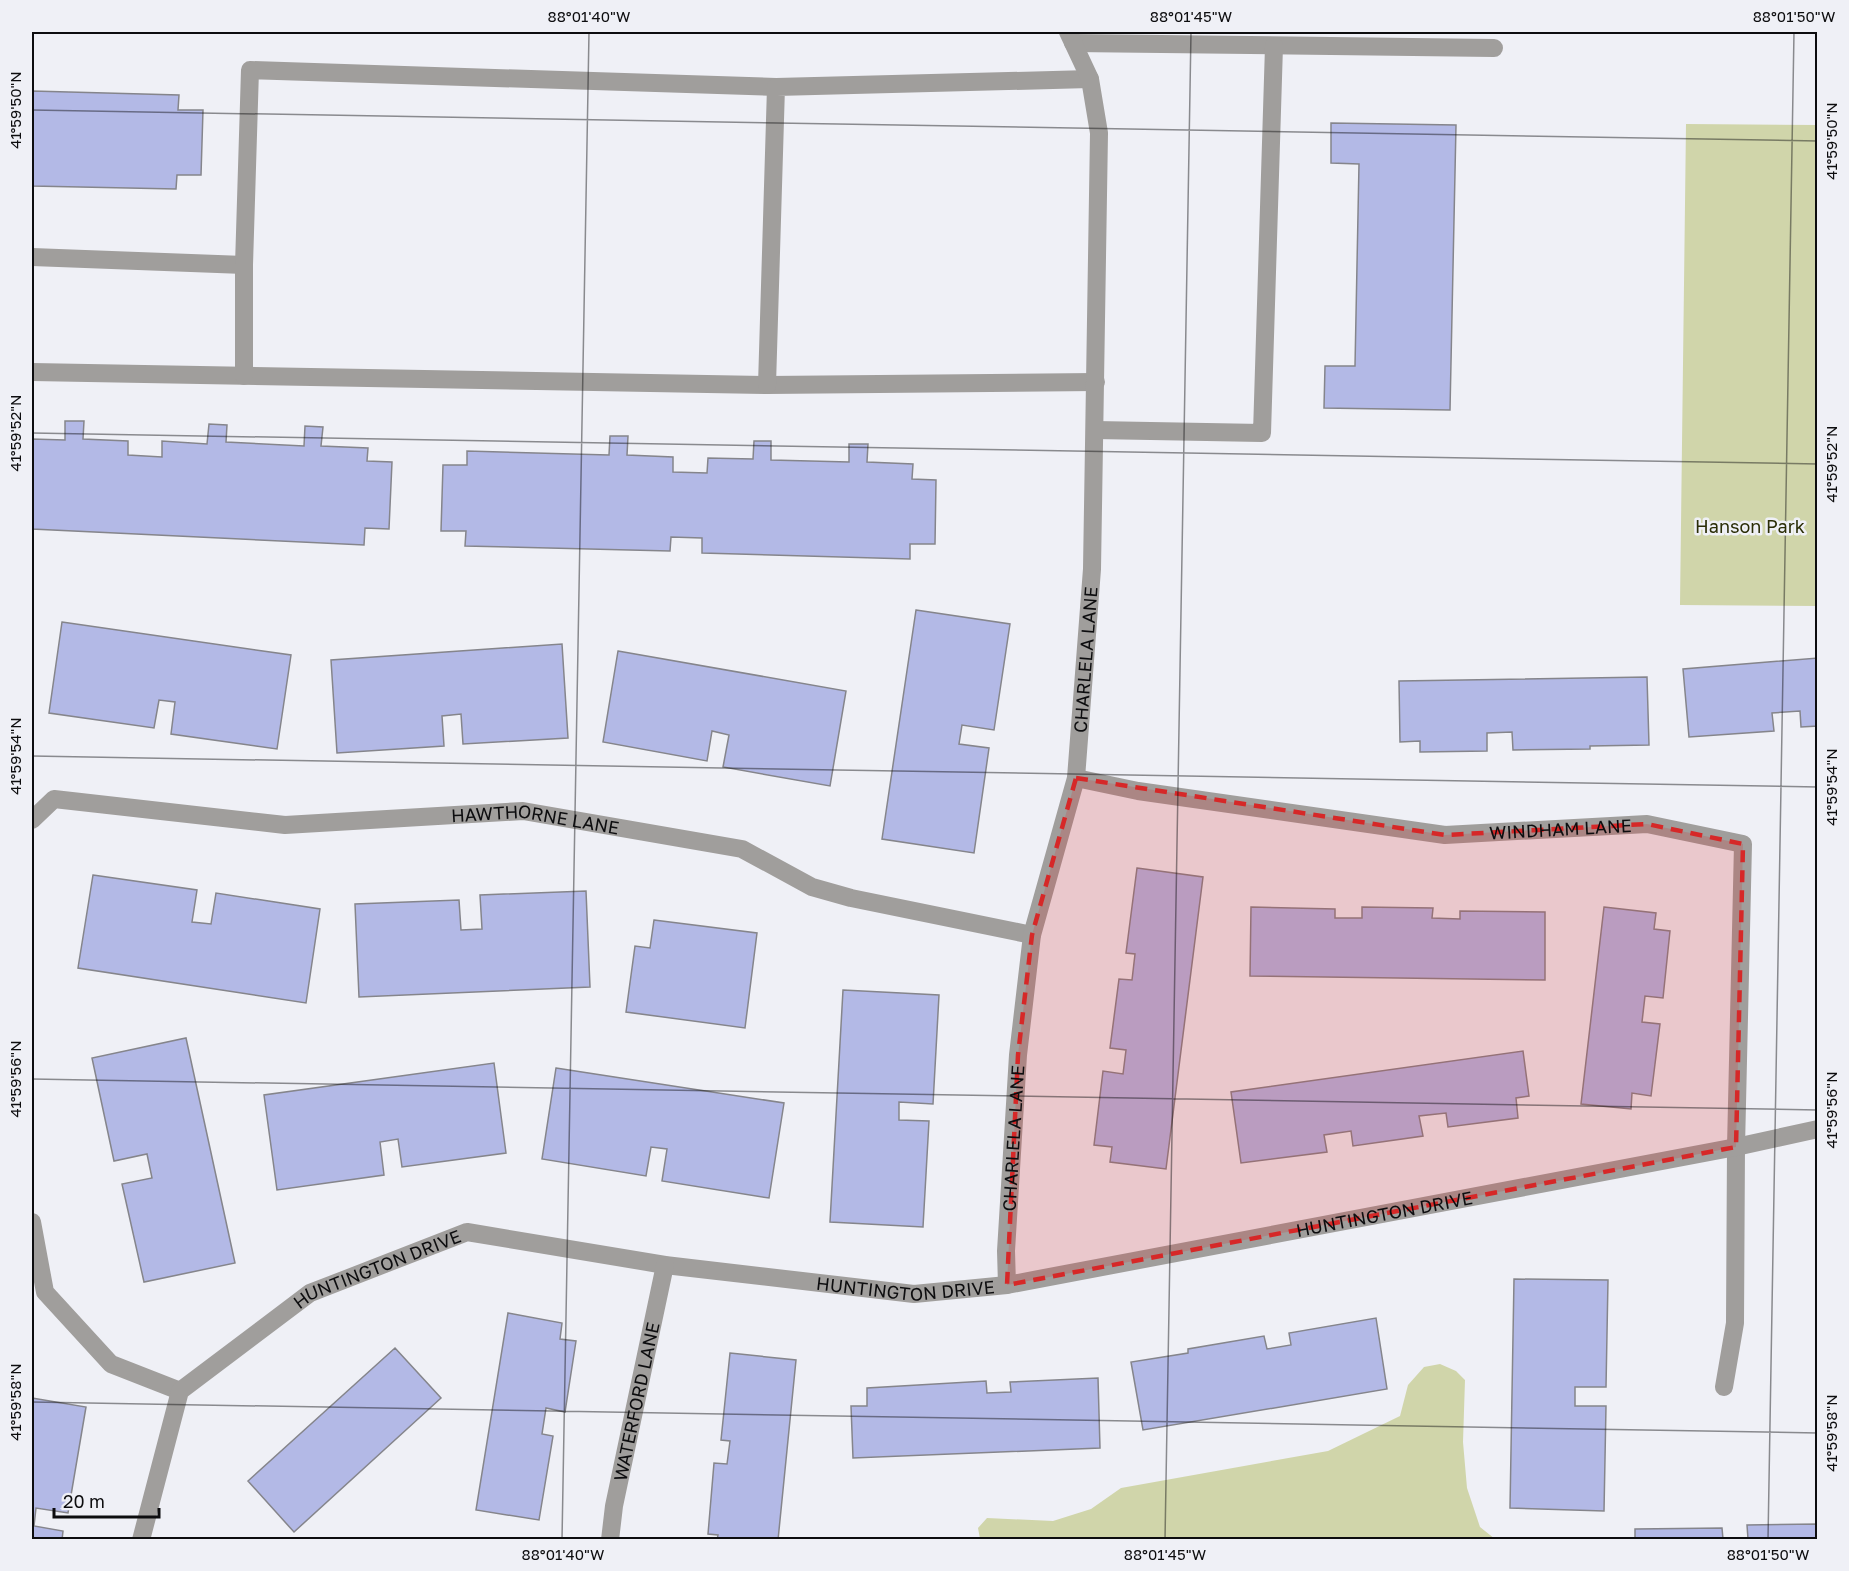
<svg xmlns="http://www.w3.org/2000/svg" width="1849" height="1571" font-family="'Golos Text',sans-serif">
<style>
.green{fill:#d0d5aa}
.building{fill:#b3b9e6;stroke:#85858b;stroke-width:1.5}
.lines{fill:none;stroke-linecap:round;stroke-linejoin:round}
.minor{stroke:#a09e9c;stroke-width:18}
.marked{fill:#d62828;fill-opacity:0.2;stroke:#d62828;stroke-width:4.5;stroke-dasharray:12 8;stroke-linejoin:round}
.ticks{fill:none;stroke:#0d0d0f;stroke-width:1.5;stroke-opacity:0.45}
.labels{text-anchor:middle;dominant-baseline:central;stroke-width:5;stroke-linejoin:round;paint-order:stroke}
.park-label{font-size:18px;fill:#2a2d06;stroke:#eff0f6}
.street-label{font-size:18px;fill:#0d0d0f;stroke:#eff0f6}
.neatline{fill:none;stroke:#0d0d0f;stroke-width:2}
.ticks-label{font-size:15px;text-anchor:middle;fill:#0d0d0f}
</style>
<rect width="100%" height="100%" fill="#eff0f6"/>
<path class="green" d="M 1686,124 L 1817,125 L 1817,606 L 1680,605 Z
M 1440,1364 L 1456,1371 L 1465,1380 L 1463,1442 L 1467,1488 L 1480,1527 L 1495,1539 L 980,1539 L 978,1528 L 987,1518 L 1053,1521 L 1091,1509 L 1121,1488 L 1328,1451 L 1400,1416 L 1408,1385 L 1424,1367 Z"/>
<path class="building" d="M 32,91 L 179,95 L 178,110 L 203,110 L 201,175 L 177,175 L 176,189 L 32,186 Z
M 1331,123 L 1456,125 L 1450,410 L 1324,408 L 1325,366 L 1355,366 L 1359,164 L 1331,163 Z
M 65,421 L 84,421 L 83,439 L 128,441 L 128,455 L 162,457 L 162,441 L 207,444 L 209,424 L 227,425 L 226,442 L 304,446 L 305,426 L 323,427 L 321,446 L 368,448 L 367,461 L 392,462 L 389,529 L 365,528 L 364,545 L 32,529 L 32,439 L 65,440 Z
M 610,436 L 628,436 L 627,455 L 673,457 L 673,472 L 707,473 L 708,458 L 753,459 L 754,441 L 771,441 L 771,460 L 849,462 L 849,444 L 868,444 L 867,462 L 913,464 L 912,479 L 936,480 L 935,544 L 910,544 L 910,559 L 702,553 L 702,538 L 671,537 L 670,551 L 465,546 L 466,531 L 441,531 L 443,465 L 467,465 L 467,451 L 609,455 Z
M 916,610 L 1010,624 L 994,730 L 962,725 L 959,744 L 989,748 L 974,853 L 882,839 Z
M 62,622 L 291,655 L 277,749 L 171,734 L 175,702 L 159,700 L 154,728 L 49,713 Z
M 562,644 L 568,738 L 463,744 L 461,714 L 442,716 L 444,746 L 337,753 L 331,660 Z
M 618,651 L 846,691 L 830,786 L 723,767 L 729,735 L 712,731 L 707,761 L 603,742 Z
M 1818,658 L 1818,726 L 1801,727 L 1800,711 L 1772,713 L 1774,731 L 1689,737 L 1683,669 Z
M 1647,677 L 1649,745 L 1590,746 L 1590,749 L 1513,750 L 1512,732 L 1487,733 L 1487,751 L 1420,752 L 1420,741 L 1400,742 L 1399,681 Z
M 1137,868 L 1203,877 L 1166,1169 L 1110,1162 L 1112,1147 L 1094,1145 L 1103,1071 L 1123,1074 L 1126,1050 L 1110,1048 L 1119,979 L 1132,980 L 1135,954 L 1126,953 Z
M 93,875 L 197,890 L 192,922 L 211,924 L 216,893 L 320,909 L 306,1003 L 78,968 Z
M 586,891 L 590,987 L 359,997 L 355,904 L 459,900 L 461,930 L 482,929 L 480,895 Z
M 1251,907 L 1335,909 L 1335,918 L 1362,918 L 1362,907 L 1433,908 L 1432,918 L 1460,919 L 1460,911 L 1545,912 L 1545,980 L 1250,976 Z
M 1604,907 L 1656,913 L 1654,929 L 1670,931 L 1663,998 L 1645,996 L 1642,1022 L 1660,1024 L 1651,1096 L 1632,1093 L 1631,1109 L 1581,1104 Z
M 654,920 L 757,933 L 745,1028 L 626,1012 L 635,946 L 650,948 Z
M 843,990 L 939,995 L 933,1104 L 899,1102 L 899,1120 L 929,1121 L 923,1227 L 830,1222 Z
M 186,1038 L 235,1263 L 144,1282 L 122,1184 L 152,1178 L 147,1154 L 114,1161 L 92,1058 Z
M 1523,1051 L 1529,1096 L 1516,1098 L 1518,1118 L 1448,1127 L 1446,1113 L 1419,1116 L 1423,1136 L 1353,1146 L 1351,1131 L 1324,1135 L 1327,1152 L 1241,1163 L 1231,1092 Z
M 494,1063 L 506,1153 L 402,1167 L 398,1139 L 380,1142 L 384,1175 L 277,1190 L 264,1095 Z
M 556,1068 L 784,1103 L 769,1198 L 662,1181 L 667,1149 L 651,1147 L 646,1176 L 542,1159 Z
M 1514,1279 L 1608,1280 L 1606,1387 L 1575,1387 L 1575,1406 L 1606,1406 L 1604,1511 L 1510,1508 Z
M 508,1313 L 562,1323 L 560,1339 L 576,1341 L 565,1412 L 546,1408 L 542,1434 L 553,1436 L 539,1520 L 476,1510 Z
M 1376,1318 L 1387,1389 L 1143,1430 L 1131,1362 L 1188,1353 L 1188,1349 L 1264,1336 L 1267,1349 L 1291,1345 L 1289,1333 Z
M 395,1348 L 441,1398 L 294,1532 L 248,1481 Z
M 730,1353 L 796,1360 L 778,1540 L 717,1540 L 718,1535 L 708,1534 L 714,1463 L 727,1464 L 730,1441 L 721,1440 Z
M 1098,1378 L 1100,1448 L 853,1458 L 851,1406 L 867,1406 L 867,1388 L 986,1381 L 987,1393 L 1011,1392 L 1010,1382 Z
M 32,1398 L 86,1407 L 68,1513 L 36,1508 L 34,1526 L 63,1531 L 62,1540 L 32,1540 Z
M 1818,1524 L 1818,1540 L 1635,1540 L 1635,1529 L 1722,1528 L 1723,1539 L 1748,1539 L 1747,1525 Z"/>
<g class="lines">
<g class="minor">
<path d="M 1073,43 L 1494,48"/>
<path d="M 32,257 L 244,265"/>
<path d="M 32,372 L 767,385 L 1096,382"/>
<path d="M 244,376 L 244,265 L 250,70 L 776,87"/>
<path d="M 767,385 L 776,87 L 1090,79"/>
<path d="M 1095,430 L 1262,433 L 1274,46"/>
<path id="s1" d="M 1076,778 L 1138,791 L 1445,835 L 1647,824 L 1743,844 L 1736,1147 L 1735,1323 L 1724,1387"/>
<path id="s2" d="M 32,820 L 54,799 L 285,825 L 523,811 L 742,849 L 812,887 L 851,898 L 1032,935"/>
<path d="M 32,1222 L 45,1292 L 111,1364 L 180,1391"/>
<path id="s3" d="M 1007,1285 L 1006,1251 L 1018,1055 L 1032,935 L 1076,778 L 1092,569 L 1099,133 L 1090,79 L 1068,32"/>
<path id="s4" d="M 141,1540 L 180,1391 L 310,1293 L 467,1232 L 665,1265 L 914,1294 L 1007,1285 L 1736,1147 L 1818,1129"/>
<path id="s5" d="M 610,1540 L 614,1506 L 665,1265"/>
</g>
</g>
<path class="marked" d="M 1076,778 L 1445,835 L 1647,824 L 1743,844 L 1736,1147 L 1007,1285 L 1018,1055 L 1032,935 Z"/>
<path class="ticks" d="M 32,110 L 1818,141M 32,433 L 1818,464M 32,756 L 1818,787M 32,1079 L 1818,1110M 32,1402 L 1818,1433M 562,1540 L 589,32M 1165,1540 L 1191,32M 1768,1540 L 1794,32"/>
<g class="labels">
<g class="park-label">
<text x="1750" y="526">Hanson Park</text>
</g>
<g class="street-label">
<text stroke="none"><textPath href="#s3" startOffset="633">CHARLELA LANE</textPath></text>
<text stroke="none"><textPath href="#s2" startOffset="514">HAWTHORNE LANE</textPath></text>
<text stroke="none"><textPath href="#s1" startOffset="489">WINDHAM LANE</textPath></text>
<text stroke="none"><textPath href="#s3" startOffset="147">CHARLELA LANE</textPath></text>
<text stroke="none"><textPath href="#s4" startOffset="1414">HUNTINGTON DRIVE</textPath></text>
<text stroke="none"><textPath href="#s4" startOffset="388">HUNTINGTON DRIVE</textPath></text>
<text stroke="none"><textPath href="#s4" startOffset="928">HUNTINGTON DRIVE</textPath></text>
<text stroke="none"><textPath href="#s5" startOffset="141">WATERFORD LANE</textPath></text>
</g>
</g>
<rect width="1849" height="1571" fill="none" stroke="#eff0f6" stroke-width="66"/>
<path d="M54 1508v9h105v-9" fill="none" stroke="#0d0d0f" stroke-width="3"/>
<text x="63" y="1508" font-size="18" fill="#0d0d0f" stroke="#eff0f6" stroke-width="4.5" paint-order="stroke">20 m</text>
<rect x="33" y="33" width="1783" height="1505" class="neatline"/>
<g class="ticks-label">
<text x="589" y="22">88°01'40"W</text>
<text x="1191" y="22">88°01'45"W</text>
<text x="1794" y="22">88°01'50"W</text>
<text transform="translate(16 110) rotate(-90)" y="5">41°59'50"N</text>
<text transform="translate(1832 141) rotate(-90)" y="5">41°59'50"N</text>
<text transform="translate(16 433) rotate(-90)" y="5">41°59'52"N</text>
<text transform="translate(1832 464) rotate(-90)" y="5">41°59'52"N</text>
<text transform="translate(16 756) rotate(-90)" y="5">41°59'54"N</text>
<text transform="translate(1832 787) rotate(-90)" y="5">41°59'54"N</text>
<text transform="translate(16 1079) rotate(-90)" y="5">41°59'56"N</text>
<text transform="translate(1832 1110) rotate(-90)" y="5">41°59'56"N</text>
<text transform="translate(16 1402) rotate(-90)" y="5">41°59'58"N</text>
<text transform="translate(1832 1433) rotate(-90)" y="5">41°59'58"N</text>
<text x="563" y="1560">88°01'40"W</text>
<text x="1165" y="1560">88°01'45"W</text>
<text x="1768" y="1560">88°01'50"W</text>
</g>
</svg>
